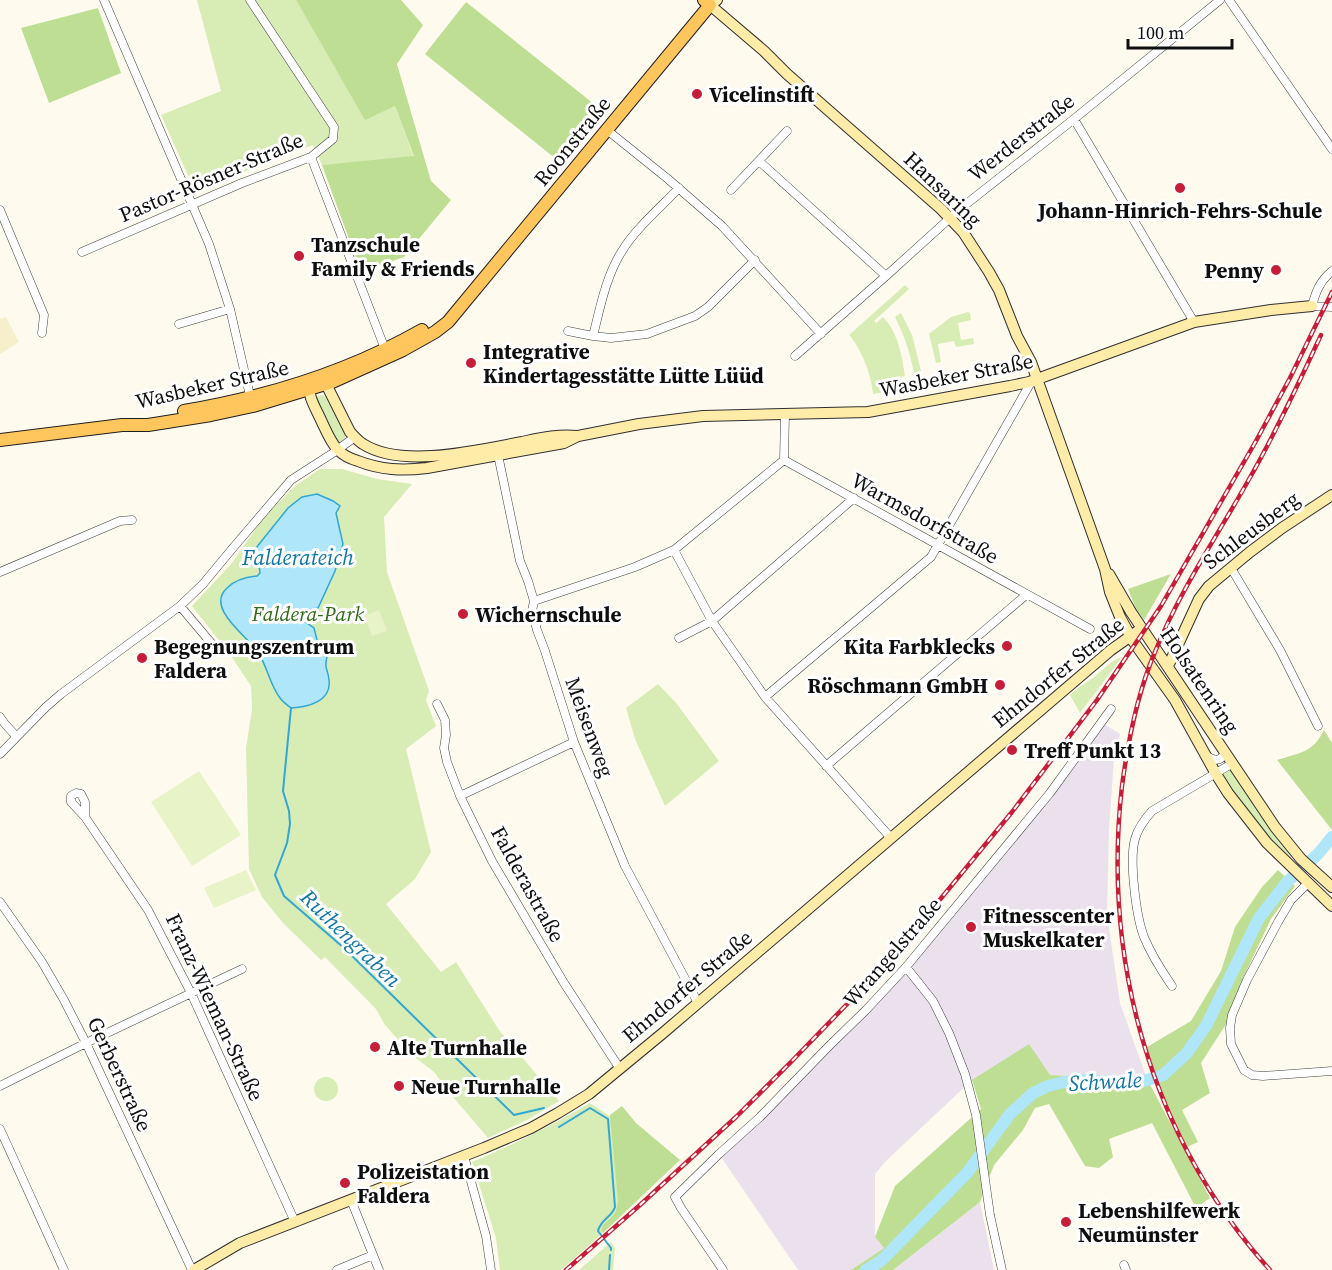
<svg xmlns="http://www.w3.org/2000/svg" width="1332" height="1270" font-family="'Source Serif 4',serif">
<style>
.industrial{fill:#eae1ed}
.farmland{fill:#f7eecc}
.green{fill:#d8ecb5}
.forest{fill:#bdde93}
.pitch{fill:#e9f3c8}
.water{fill:#afe6fa;stroke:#32a6d5;stroke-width:1.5}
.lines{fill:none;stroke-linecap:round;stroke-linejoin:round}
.stream{stroke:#32a6d5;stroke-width:2}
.river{stroke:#afe6fa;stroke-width:12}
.street-casing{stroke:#414141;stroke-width:9}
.secondary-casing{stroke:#303030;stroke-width:12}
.primary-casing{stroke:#1f1f1f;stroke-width:14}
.street{stroke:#fff;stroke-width:8}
.secondary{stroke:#ffeca9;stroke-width:10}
.primary{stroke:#ffc65e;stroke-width:12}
.rail-casing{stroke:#c61d38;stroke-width:4.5}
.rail{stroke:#fff;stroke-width:2;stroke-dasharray:7;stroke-linecap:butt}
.poi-dot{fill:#c61d38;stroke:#fff;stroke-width:2}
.labels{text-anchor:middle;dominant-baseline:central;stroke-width:6;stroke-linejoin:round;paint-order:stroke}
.poi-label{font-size:21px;font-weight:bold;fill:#0e0e0e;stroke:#fff;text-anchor:start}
.street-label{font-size:21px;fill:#0e0e0e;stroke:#fff}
.park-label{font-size:21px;font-style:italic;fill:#336a1a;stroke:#fff}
.water-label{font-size:22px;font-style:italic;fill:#0f76a7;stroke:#fff}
</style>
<rect width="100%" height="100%" fill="#fffaee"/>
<path class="industrial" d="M 1101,722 L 1120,734 L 1114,759 L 1109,830 L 1107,914 L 1120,1003 L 1147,1079 L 1050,1075 L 972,1080 L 886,1161 L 875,1174 L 875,1237 L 884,1248 L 851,1270 L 798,1270 L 719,1154 L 866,1010 L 1009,841 Z
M 980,1202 L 994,1270 L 893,1270 Z"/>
<path class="farmland" d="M 6,317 L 19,342 L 0,354 L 0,319 Z"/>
<path class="green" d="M 197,0 L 296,0 L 365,119 L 395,106 L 414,157 L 322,165 L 313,145 L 195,191 L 161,115 L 221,91 Z
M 905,285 L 909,289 L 874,321 L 876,323 L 883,317 C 898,332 902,356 905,376 L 896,378 L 898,390 L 873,394 C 872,376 861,348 849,335 Z
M 968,312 L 970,313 L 971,320 L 958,323 L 961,340 L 973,338 L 974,344 L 956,347 L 954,341 L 938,344 L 941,362 L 936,363 L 929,334 L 951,317 Z
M 901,313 L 912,335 L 921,371 L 914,373 C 910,352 904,335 895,317 Z
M 321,395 L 325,396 L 346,435 L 343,442 L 340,443 L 337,442 L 316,400 L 316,397 Z
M 320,469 L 342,469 L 377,479 L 412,484 L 384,517 L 387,572 L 429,691 L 426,700 L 436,726 L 406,749 L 431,852 L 415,879 L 386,904 L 441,972 L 456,962 L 499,1030 L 559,1101 L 527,1120 L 488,1138 L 453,1097 L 434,1072 L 412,1055 L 385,1025 L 376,1009 L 325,957 L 321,960 L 283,923 L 262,897 L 249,869 L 246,748 L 252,709 L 251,686 L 229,653 L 192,606 L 232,563 L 263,518 L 295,486 Z
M 1122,657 L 1080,713 L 1070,695 C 1077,688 1086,683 1094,677 C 1103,670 1111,660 1122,657 Z
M 658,684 L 677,704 L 719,761 L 665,806 L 635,739 L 626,708 Z
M 1229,770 L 1231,770 L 1274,834 L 1291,856 L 1291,858 L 1288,859 C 1265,837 1237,803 1222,774 Z
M314 1089a12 12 0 1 1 24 0a12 12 0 1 1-24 0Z
M 590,1103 L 611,1117 L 618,1202 L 615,1213 L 603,1225 L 601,1230 L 603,1233 L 561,1270 L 500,1270 L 496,1238 L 472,1162 C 513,1145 553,1125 590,1103 Z
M 611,1242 L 615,1248 L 613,1270 L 579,1270 Z"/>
<path class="forest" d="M 296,0 L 401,0 L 423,25 L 397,64 L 431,181 L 451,200 L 404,257 L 361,272 L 322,165 L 414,156 L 395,106 L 365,120 Z
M 466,2 L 604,112 L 561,163 L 425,54 Z
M 98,8 L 121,73 L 49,103 L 21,28 Z
M 1171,574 L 1144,620 L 1136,609 L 1128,589 Z
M 1324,730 L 1332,743 L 1332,830 L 1277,760 C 1299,753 1313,753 1324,730 Z
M 1278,870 L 1295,886 L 1271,919 L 1243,978 L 1232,1015 L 1201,1063 L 1210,1093 L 1182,1110 L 1198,1142 L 1187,1147 C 1171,1115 1158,1082 1147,1047 L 1191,1021 L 1221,971 L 1235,927 L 1262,887 Z
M 1029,1044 L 1050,1075 L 1147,1079 L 1210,1198 L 1196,1208 L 1152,1123 L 1109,1139 L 1113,1157 L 1099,1168 L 1085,1166 L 1049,1104 L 1035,1108 L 1023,1130 L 994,1165 L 980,1202 L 893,1270 L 851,1270 L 884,1248 L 875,1237 L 895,1186 L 981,1109 L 972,1080 Z
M 622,1106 L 636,1123 L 680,1160 L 603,1233 L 601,1230 L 603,1225 L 615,1213 L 618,1202 L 610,1115 Z"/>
<path class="pitch" d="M 379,610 L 387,631 L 372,636 L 364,616 Z
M 199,771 L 241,835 L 192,866 L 151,802 Z
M 246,870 L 256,890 L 214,908 L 204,888 Z"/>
<path class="water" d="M 317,494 L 333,501 L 340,506 L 336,513 L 343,544 L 335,571 L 318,608 L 307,610 L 300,614 L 304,621 L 314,628 L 318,644 L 327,656 C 324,671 328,668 329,680 C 332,702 307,707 291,708 C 287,705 283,702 280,698 C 270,685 267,666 258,652 C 247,636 205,608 227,588 C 234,581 246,577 257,576 L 260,573 L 259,566 L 252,553 L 288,508 L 302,497 Z"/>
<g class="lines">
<path class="stream" d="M 291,708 L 283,791 L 289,811 L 290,824 L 287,843 L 275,875 L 284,896 L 344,948 L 514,1115 L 544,1108
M 559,1127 L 590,1108 L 608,1119 L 615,1207 C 612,1217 600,1220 598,1231 L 611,1248 L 611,1250
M 609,1270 L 610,1255"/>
<path class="river" d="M 866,1270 L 881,1261 L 967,1173 L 1010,1114 L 1033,1093 L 1048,1086 L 1064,1082 L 1086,1080 L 1127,1083 L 1144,1081 L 1163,1075 L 1186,1054 L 1206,1026 L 1259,918 L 1288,881 L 1318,854 L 1332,837"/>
<defs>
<path id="street" d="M 104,0 L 209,244 L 230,309 L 251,400
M 1229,0 L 1332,149
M 1074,119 L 1194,322
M 607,130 L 668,179 L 722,226 L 821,334
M 311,157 L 385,349
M 759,161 L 886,276
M 679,188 C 661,207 635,229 622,251 C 606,276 600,308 593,336 L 611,338 L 647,334 L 695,316 L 708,307 L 755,260
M 731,190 L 787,131
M 0,210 L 44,315 L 42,333
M 82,252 L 242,183 L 311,157 L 333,139 L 334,127 L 250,0
M 1332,271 C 1320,281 1316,291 1312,306 L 1332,307
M 179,324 L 230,309
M 568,331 L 593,336
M 795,356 L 886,276 L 960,209 L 1074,119 L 1220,0
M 785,414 L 784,460 L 1090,629
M 497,450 L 520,561 L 528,581 L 534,601 L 532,611 L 537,630 L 545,651 L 574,742 L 625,866 L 698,1003
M 674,550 L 712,621 L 765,697 L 891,838
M 1231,568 L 1280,650 L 1318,726
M 0,572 L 120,521 L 132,520
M 534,601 L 635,567 L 674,550 L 784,460
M 180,606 L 212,644
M 679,638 L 712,621 L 854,498
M 765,697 L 931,557 L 1030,384 L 1034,381
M 437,704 L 445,720 L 446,735 L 444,748 L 447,762 L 460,796 L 492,861 L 564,983 L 620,1069
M 0,717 L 5,724 L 16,736
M 0,754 L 46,707 L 61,694 L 180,606 L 203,584 L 232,549 L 291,480 L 333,453 L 355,437
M 1208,757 L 1215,760 L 1220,759 L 1226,753
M 826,766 L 1026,595
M 460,796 L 574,742
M 85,817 L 71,802 L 71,796 L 76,793 L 81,794 L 85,802 L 85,817 L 148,910 L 191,993 L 295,1222
M 1308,883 L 1291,900 L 1278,922 L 1247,980 L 1232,1015 L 1230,1028 L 1231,1044 L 1244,1070 L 1252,1075 L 1263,1076 L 1332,1071
M 0,902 L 42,962 L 64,1000 L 86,1043 L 192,1270
M 906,967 L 933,1001 L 949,1033 L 965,1074 L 976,1115 L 990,1215 L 1002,1270
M 1172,986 C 1161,970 1151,954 1144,937 C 1136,916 1129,860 1135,839 C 1138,828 1144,820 1152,811 L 1233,763
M 0,1086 L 86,1043 L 242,969
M 0,1129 L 64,1270
M 464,1156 L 486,1236 L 491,1270
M 351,1200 L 379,1270
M 1124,1265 L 1126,1270
M 337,1270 L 373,1255
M 723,1270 L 681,1208 L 675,1197 L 719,1154 L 760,1117 L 830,1045 L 866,1010 L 906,967 L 1050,793 L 1111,709"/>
<path id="secondary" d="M 717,0 L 710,5 L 764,51 L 787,74 L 941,209 L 963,232 L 989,272 L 999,290 L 1017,336 L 1031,362 L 1105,569 L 1110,592 L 1120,617 L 1133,641 L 1175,700 L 1216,774 L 1228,793 L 1267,843 L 1332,906
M 320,381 L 326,384 L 350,432 C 354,436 358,441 363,444 C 402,469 479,450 522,442 C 541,438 558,434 577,436
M 310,383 C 307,395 315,407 320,418 C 325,428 330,442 338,450 C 344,456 351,459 358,461 C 381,470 402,471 427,468 L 564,443 L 578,436 L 639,424 L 703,416 L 868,412 L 1010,386 L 1029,382 L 1194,322 L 1271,310 L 1312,306
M 1109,574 L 1131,612 L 1275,827 L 1301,859 L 1332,887
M 1167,666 L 1170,662 L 1199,599 L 1209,586 L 1250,552 L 1282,528 L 1332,495
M 194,1270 L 240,1243 L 484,1148 L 531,1128 L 558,1113 L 589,1094 L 663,1033 L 1111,650 L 1142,628"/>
<path id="primary" d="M 184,411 C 267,397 348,372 422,330
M 0,440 L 122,425 L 148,425 L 211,415 L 253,406 L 332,382 L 403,350 L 435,332 L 448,322 L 710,5 L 704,0"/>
</defs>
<use href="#street" class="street-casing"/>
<use href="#secondary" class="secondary-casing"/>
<use href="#primary" class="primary-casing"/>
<use href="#street" class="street"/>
<use href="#secondary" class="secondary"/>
<use href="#primary" class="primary"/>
<defs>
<path id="rail" d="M 566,1270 L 640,1205 L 736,1117 L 791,1062 L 852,999 L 924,919 L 1012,812 L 1097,700 L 1161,606 L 1256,441 L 1290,378 L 1332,292
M 1270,1270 C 1151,1138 1102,961 1122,786 C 1128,741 1137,694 1155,652 C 1179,592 1216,538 1248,481 C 1275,434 1298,385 1321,335"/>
</defs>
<use href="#rail" class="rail-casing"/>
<use href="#rail" class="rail"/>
</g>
<g class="poi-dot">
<circle cx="697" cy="94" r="6"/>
<circle cx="1180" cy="188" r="6"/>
<circle cx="299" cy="256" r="6"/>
<circle cx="1276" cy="270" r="6"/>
<circle cx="471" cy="363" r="6"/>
<circle cx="463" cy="614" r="6"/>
<circle cx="1007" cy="646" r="6"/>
<circle cx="142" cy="658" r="6"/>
<circle cx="1000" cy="685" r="6"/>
<circle cx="1012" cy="750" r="6"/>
<circle cx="971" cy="927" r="6"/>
<circle cx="375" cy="1047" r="6"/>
<circle cx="399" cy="1086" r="6"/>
<circle cx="345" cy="1183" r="6"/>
<circle cx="1066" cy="1222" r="6"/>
</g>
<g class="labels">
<g class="poi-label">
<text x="709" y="94">Vicelinstift</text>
<text x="1180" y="210" text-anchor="middle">Johann-Hinrich-Fehrs-Schule</text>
<text x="311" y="244">Tanzschule<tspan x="311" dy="24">Family &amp; Friends</tspan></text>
<text x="1264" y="270" text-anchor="end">Penny</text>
<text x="483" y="351">Integrative<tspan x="483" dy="24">Kindertagesstätte Lütte Lüüd</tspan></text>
<text x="475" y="614">Wichernschule</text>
<text x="154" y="646">Begegnungszentrum<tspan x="154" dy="24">Faldera</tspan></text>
<text x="995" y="646" text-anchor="end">Kita Farbklecks</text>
<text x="988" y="685" text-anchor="end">Röschmann GmbH</text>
<text x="1024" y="750">Treff Punkt 13</text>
<text x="983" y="915">Fitnesscenter<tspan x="983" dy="24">Muskelkater</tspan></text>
<text x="387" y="1047">Alte Turnhalle</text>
<text x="411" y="1086">Neue Turnhalle</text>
<text x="357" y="1171">Polizeistation<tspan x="357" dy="24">Faldera</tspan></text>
<text x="1078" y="1210">Lebenshilfewerk<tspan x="1078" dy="24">Neumünster</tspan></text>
</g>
<g class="street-label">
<text transform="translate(1021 137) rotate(-38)">Werderstraße</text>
<text transform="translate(572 141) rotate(-51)">Roonstraße</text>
<text transform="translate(211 177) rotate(-23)">Pastor-Rösner-Straße</text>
<text transform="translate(943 189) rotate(44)">Hansaring</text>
<text transform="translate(956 375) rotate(-11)">Wasbeker Straße</text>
<text transform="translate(212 384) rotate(-13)">Wasbeker Straße</text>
<text transform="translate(925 518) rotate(29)">Warmsdorfstraße</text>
<text transform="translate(1251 530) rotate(-37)">Schleusberg</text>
<text transform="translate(1058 672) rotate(-39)">Ehndorfer Straße</text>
<text transform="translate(1200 680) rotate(56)">Holsatenring</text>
<text transform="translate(590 727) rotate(70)">Meisenweg</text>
<text transform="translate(528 884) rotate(61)">Falderastraße</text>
<text transform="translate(892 952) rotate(-49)">Wrangelstraße</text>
<text transform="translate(687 986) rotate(-40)">Ehndorfer Straße</text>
<text transform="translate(215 1007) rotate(65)">Franz-Wieman-Straße</text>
<text transform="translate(120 1074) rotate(65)">Gerberstraße</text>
</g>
<g class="park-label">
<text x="308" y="613">Faldera-Park</text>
</g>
<g class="water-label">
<text x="298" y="557">Falderateich</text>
<text transform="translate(351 938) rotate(44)">Ruthengraben</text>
<text transform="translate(1105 1081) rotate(-3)">Schwale</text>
</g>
</g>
<path d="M1128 39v9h104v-9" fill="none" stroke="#0e0e0e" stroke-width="3"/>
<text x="1137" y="39" font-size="18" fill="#0e0e0e" stroke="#ffffff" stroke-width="4.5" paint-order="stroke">100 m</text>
</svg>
